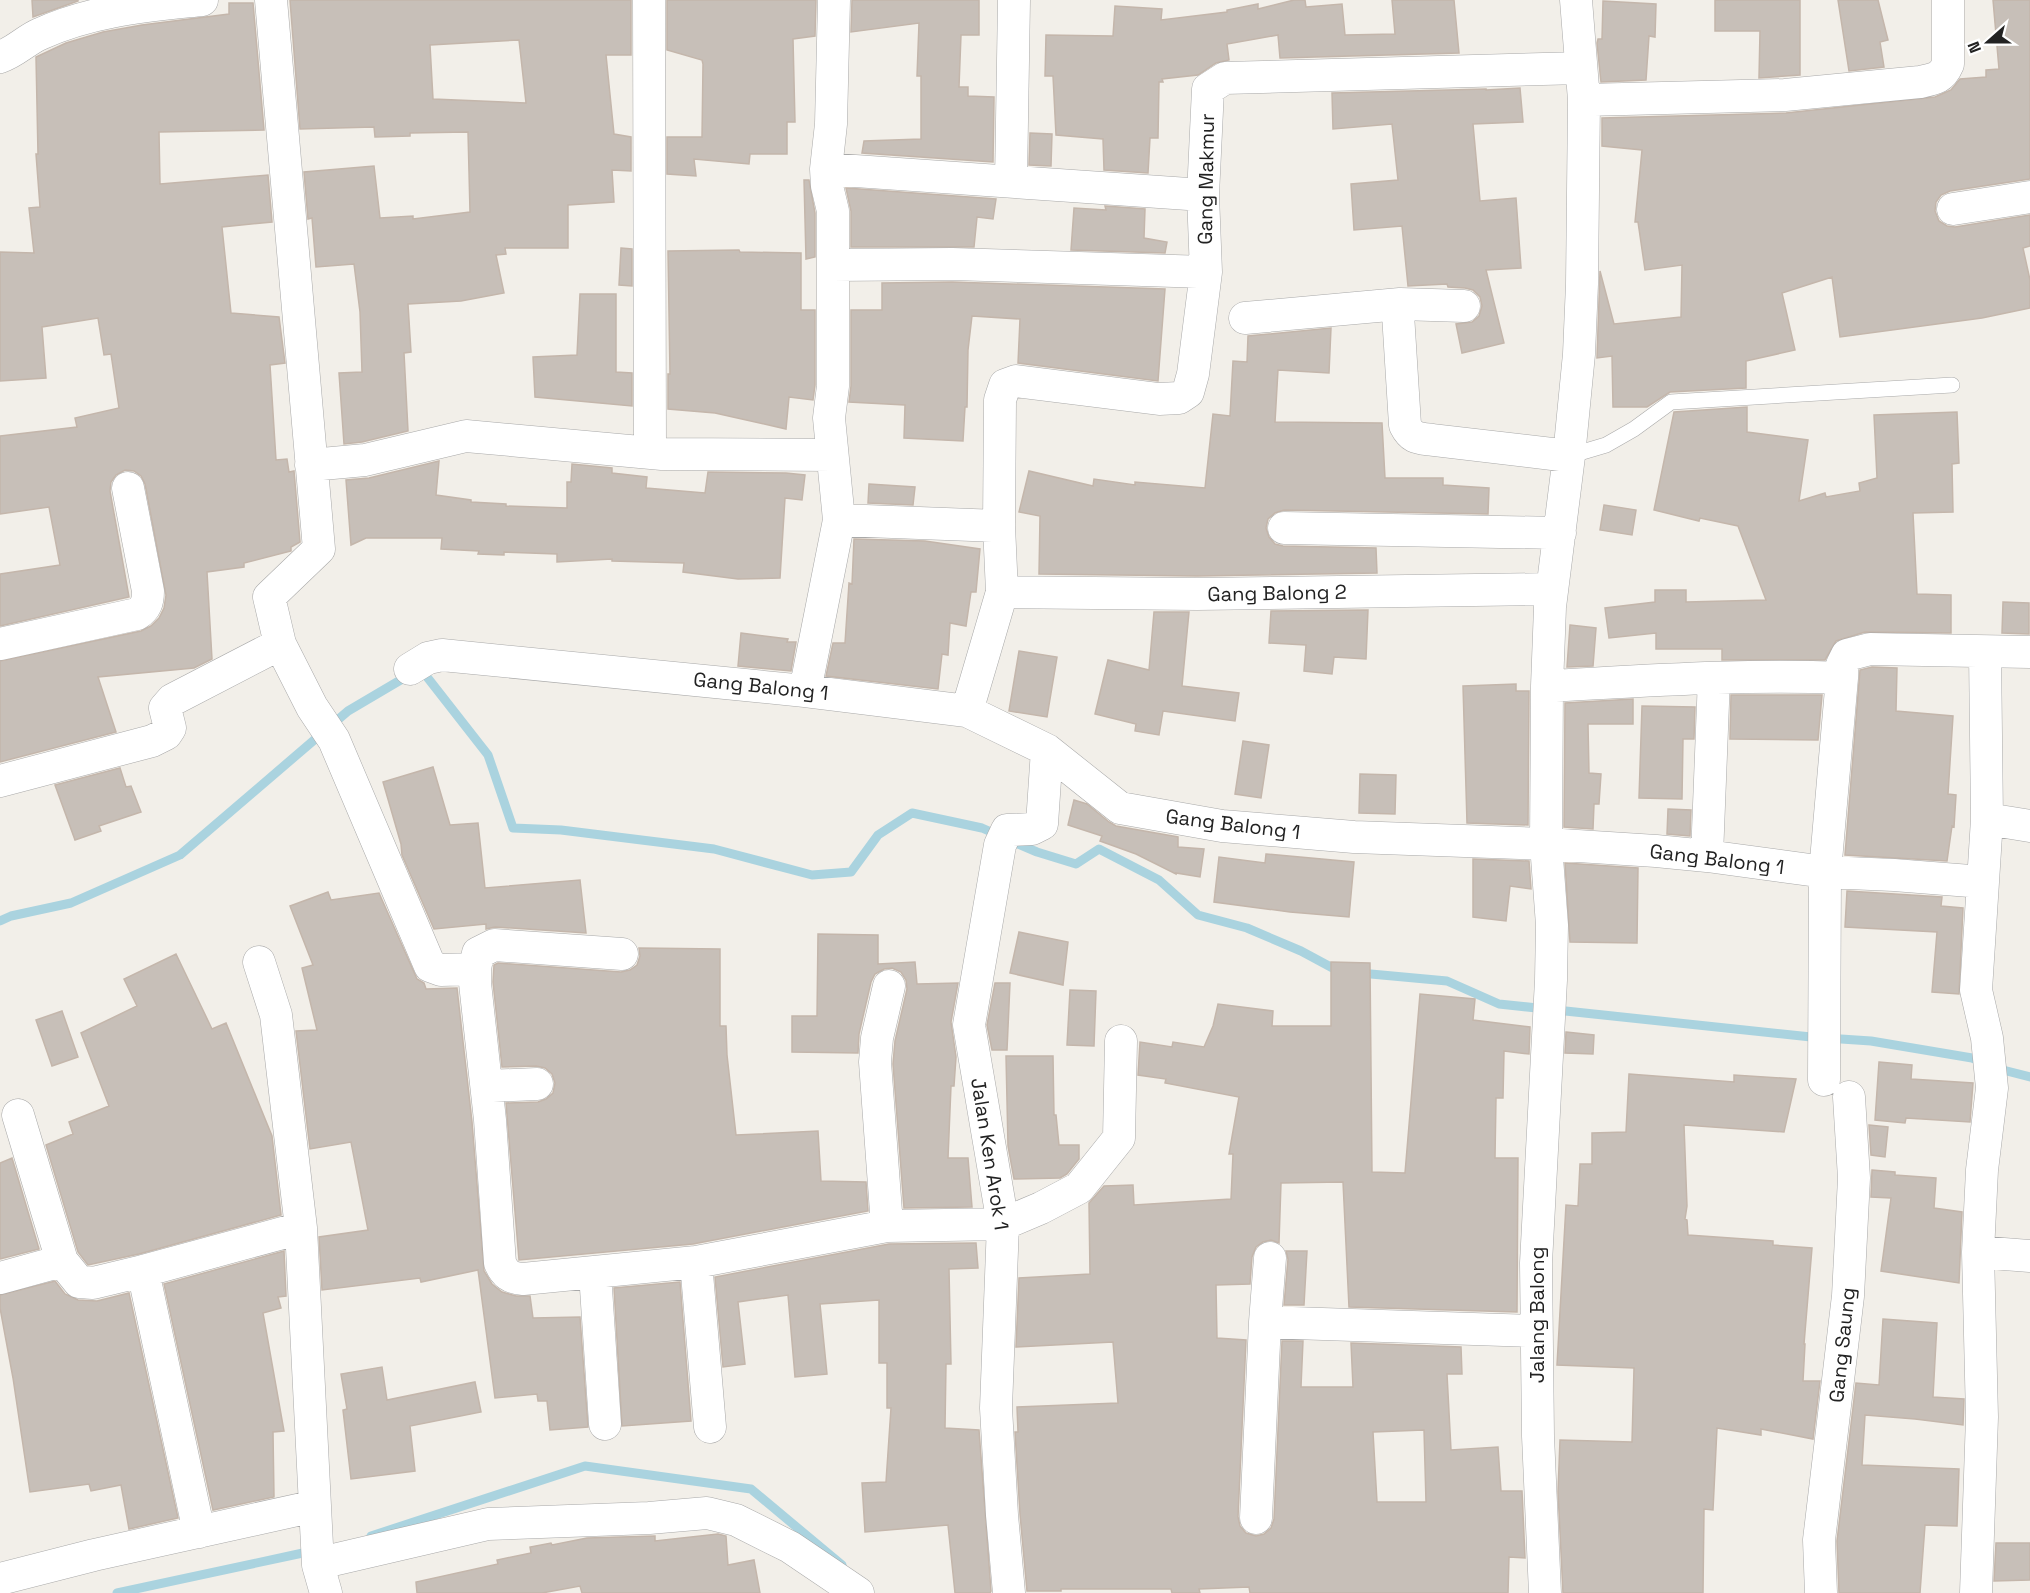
<svg xmlns="http://www.w3.org/2000/svg" width="2030" height="1593" font-family="'Space Grotesk',sans-serif">
<style>
.lines{fill:none;stroke-linecap:round;stroke-linejoin:round}
.stream{stroke:#aad3df;stroke-width:9}
.building{fill:#c7bfb8;stroke:#c4b6ab;stroke-width:1.5;fill-rule:evenodd}
.service-casing{stroke:#a9a9a9;stroke-width:16}
.minor-casing{stroke:#a9a9a9;stroke-width:33}
.service{stroke:#fff;stroke-width:15}
.minor{stroke:#fff;stroke-width:32}
.labels{text-anchor:middle;dominant-baseline:central;stroke-width:4.5;stroke-linejoin:round;paint-order:stroke}
.street-label{font-size:20px;fill:#222;stroke:#fff}
</style>
<rect width="100%" height="100%" fill="#f2efe9"/>
<g class="lines">
<path class="stream" d="M 420,668 L 488,755 L 513,828 L 561,830 L 714,849 L 812,875 L 851,872 L 878,835 L 912,813 L 982,828 L 998,835
M 1011,841 L 1037,852 L 1076,864 L 1099,849 L 1159,880 L 1198,915 L 1247,928 L 1301,951 L 1340,972
M 0,921 L 11,916 L 71,903 L 180,855 L 348,711 L 409,675
M 1360,973 L 1447,981 L 1499,1004 L 1811,1037 L 1871,1041 L 1972,1058 L 1982,1062
M 1995,1068 L 2030,1077
M 371,1536 L 585,1466 L 751,1489 L 842,1565
M 117,1593 L 312,1551"/>
</g>
<path class="building" d="M 32,0 L 78,0 L 78,1 L 33,17 Z
M 290,0 L 631,0 L 631,55 L 606,55 L 614,134 L 631,137 L 631,171 L 612,170 L 614,202 L 568,205 L 568,248 L 505,248 L 506,254 L 496,255 L 504,293 L 461,301 L 408,304 L 411,352 L 404,353 L 408,431 L 362,442 L 344,444 L 339,373 L 362,372 L 360,312 L 354,264 L 316,267 L 312,218 L 308,219 L 304,172 L 374,166 L 380,218 L 413,216 L 413,219 L 470,212 L 468,132 L 410,133 L 410,136 L 375,137 L 374,127 L 300,129 ZM 519,40 L 526,103 L 433,99 L 430,45 Z
M 667,0 L 816,0 L 815,36 L 793,39 L 795,122 L 787,122 L 787,154 L 750,154 L 749,164 L 694,159 L 696,176 L 667,174 L 667,137 L 702,137 L 703,64 L 702,60 L 667,50 Z
M 852,0 L 979,0 L 979,35 L 961,35 L 959,87 L 968,87 L 968,96 L 994,97 L 993,162 L 862,153 L 864,141 L 921,139 L 921,76 L 917,76 L 919,23 L 851,32 Z
M 1294,0 L 1305,0 L 1306,7 L 1342,4 L 1345,35 L 1395,34 L 1392,0 L 1454,0 L 1459,53 L 1280,58 L 1278,35 L 1227,44 L 1229,60 L 1216,63 L 1198,75 L 1162,79 L 1163,82 L 1159,82 L 1158,138 L 1150,138 L 1148,173 L 1104,170 L 1103,139 L 1056,135 L 1053,76 L 1045,76 L 1046,35 L 1113,36 L 1115,6 L 1162,9 L 1161,20 L 1227,12 L 1227,10 L 1258,4 L 1258,9 Z
M 1715,0 L 1800,0 L 1800,75 L 1759,78 L 1760,31 L 1715,31 Z
M 1838,0 L 1878,0 L 1888,40 L 1880,42 L 1884,67 L 1849,71 Z
M 1993,0 L 2030,0 L 2030,179 L 1950,191 L 1941,195 L 1936,202 L 1935,211 L 1939,221 L 1947,226 L 1955,227 L 2030,215 L 2030,246 L 2023,248 L 2030,280 L 2030,308 L 1982,318 L 1840,337 L 1832,277 L 1782,293 L 1795,350 L 1746,361 L 1746,388 L 1670,392 L 1647,407 L 1613,407 L 1612,356 L 1597,358 L 1600,271 L 1614,324 L 1681,317 L 1682,265 L 1645,270 L 1638,222 L 1635,222 L 1642,150 L 1602,146 L 1602,118 L 1786,113 L 1935,97 L 1951,90 L 1960,79 L 1986,77 L 1986,70 L 1999,69 Z
M 1603,1 L 1656,4 L 1655,37 L 1649,36 L 1646,80 L 1601,82 L 1597,43 L 1598,39 L 1602,39 Z
M 229,3 L 253,3 L 264,130 L 159,132 L 160,184 L 268,175 L 272,222 L 222,227 L 231,313 L 279,317 L 285,363 L 270,365 L 276,460 L 287,459 L 289,472 L 294,471 L 300,542 L 291,547 L 291,551 L 244,563 L 244,567 L 207,572 L 212,659 L 194,668 L 98,677 L 116,732 L 0,762 L 0,661 L 141,631 L 151,626 L 159,618 L 164,608 L 166,595 L 145,484 L 141,476 L 134,471 L 125,470 L 116,475 L 111,482 L 110,491 L 129,597 L 0,626 L 0,574 L 60,565 L 49,507 L 0,514 L 0,436 L 77,427 L 75,418 L 119,408 L 111,354 L 104,355 L 98,318 L 42,327 L 46,378 L 0,381 L 0,252 L 34,253 L 29,208 L 40,207 L 36,154 L 38,154 L 36,57 L 66,43 L 103,32 L 142,25 L 229,14 Z
M 1520,88 L 1523,122 L 1473,124 L 1480,201 L 1516,198 L 1521,268 L 1486,270 L 1504,343 L 1462,353 L 1456,324 L 1472,322 L 1479,316 L 1482,306 L 1480,297 L 1473,290 L 1465,288 L 1448,287 L 1447,284 L 1408,286 L 1402,226 L 1354,230 L 1351,184 L 1398,180 L 1392,124 L 1333,129 L 1332,93 L 1486,89 L 1486,90 Z
M 1030,133 L 1052,134 L 1051,166 L 1029,165 Z
M 804,180 L 809,180 L 815,213 L 815,257 L 806,259 Z
M 846,188 L 996,199 L 993,219 L 977,217 L 974,247 L 851,247 L 851,211 Z
M 1105,206 L 1145,209 L 1144,238 L 1167,242 L 1165,253 L 1071,250 L 1074,208 L 1106,210 Z
M 621,248 L 632,249 L 632,286 L 619,285 Z
M 739,250 L 740,252 L 801,253 L 801,310 L 815,310 L 815,385 L 813,400 L 789,397 L 786,429 L 715,413 L 668,409 L 668,374 L 670,374 L 668,251 Z
M 952,282 L 1165,289 L 1158,381 L 1018,363 L 1020,319 L 972,316 L 968,350 L 967,407 L 965,407 L 963,441 L 904,438 L 905,405 L 849,402 L 851,386 L 851,310 L 882,310 L 882,283 Z
M 580,294 L 616,294 L 616,372 L 632,373 L 632,406 L 535,397 L 533,357 L 577,355 Z
M 1331,328 L 1329,373 L 1278,370 L 1275,422 L 1382,423 L 1385,478 L 1443,478 L 1443,485 L 1489,488 L 1488,514 L 1284,510 L 1275,513 L 1268,519 L 1266,528 L 1269,537 L 1275,544 L 1283,546 L 1376,548 L 1377,573 L 1197,576 L 1039,574 L 1040,516 L 1019,512 L 1029,471 L 1093,486 L 1094,479 L 1135,485 L 1135,482 L 1205,488 L 1213,414 L 1230,416 L 1233,361 L 1247,362 L 1248,336 Z
M 1747,407 L 1747,432 L 1808,440 L 1799,501 L 1825,493 L 1826,497 L 1860,491 L 1859,483 L 1877,478 L 1874,415 L 1957,412 L 1959,463 L 1952,464 L 1953,512 L 1913,513 L 1917,594 L 1951,595 L 1951,633 L 1865,632 L 1836,641 L 1825,660 L 1722,660 L 1722,649 L 1656,649 L 1656,633 L 1609,638 L 1605,608 L 1655,602 L 1655,590 L 1686,590 L 1686,602 L 1766,600 L 1738,526 L 1700,518 L 1699,521 L 1654,510 L 1674,412 Z
M 439,461 L 436,495 L 471,500 L 471,502 L 506,504 L 506,506 L 567,508 L 567,482 L 571,482 L 572,464 L 612,468 L 612,473 L 647,477 L 646,488 L 705,493 L 708,472 L 786,473 L 805,475 L 802,500 L 785,498 L 780,578 L 738,579 L 683,572 L 684,563 L 612,561 L 612,559 L 557,562 L 557,554 L 504,552 L 504,555 L 478,554 L 479,551 L 441,549 L 442,538 L 366,538 L 351,545 L 346,480 L 369,478 Z
M 869,484 L 915,487 L 913,505 L 868,503 Z
M 1604,505 L 1636,510 L 1632,535 L 1600,530 Z
M 854,539 L 925,541 L 980,549 L 976,592 L 971,592 L 966,626 L 950,623 L 948,655 L 942,654 L 938,689 L 826,676 L 833,643 L 845,643 L 849,583 L 852,584 Z
M 2003,602 L 2029,603 L 2029,634 L 2002,633 Z
M 1368,610 L 1366,659 L 1334,657 L 1332,674 L 1304,671 L 1306,645 L 1269,643 L 1271,611 Z
M 1154,612 L 1189,612 L 1182,686 L 1239,693 L 1235,721 L 1163,711 L 1159,735 L 1135,731 L 1136,724 L 1095,714 L 1108,660 L 1149,670 Z
M 1570,625 L 1596,628 L 1593,666 L 1567,667 Z
M 741,633 L 788,639 L 787,642 L 796,642 L 791,671 L 738,666 Z
M 1019,651 L 1057,657 L 1047,717 L 1009,711 Z
M 1872,667 L 1897,668 L 1896,711 L 1953,716 L 1948,794 L 1956,795 L 1954,827 L 1952,826 L 1947,861 L 1845,855 L 1860,670 Z
M 1516,684 L 1516,691 L 1529,691 L 1528,825 L 1467,823 L 1463,686 Z
M 1731,695 L 1822,695 L 1818,740 L 1730,739 Z
M 1633,699 L 1633,724 L 1588,724 L 1589,773 L 1601,774 L 1599,804 L 1594,804 L 1593,829 L 1564,827 L 1565,703 Z
M 1642,706 L 1695,707 L 1694,739 L 1683,739 L 1682,799 L 1639,798 Z
M 1243,741 L 1269,745 L 1261,798 L 1235,794 Z
M 433,767 L 450,825 L 478,823 L 485,888 L 580,880 L 586,933 L 495,927 L 486,929 L 486,924 L 434,929 L 402,855 L 401,844 L 383,782 Z
M 120,768 L 126,787 L 131,786 L 141,812 L 99,826 L 101,831 L 75,840 L 55,785 Z
M 1360,774 L 1396,775 L 1395,814 L 1359,813 Z
M 1074,800 L 1087,804 L 1109,822 L 1116,826 L 1178,837 L 1178,847 L 1204,849 L 1200,877 L 1176,873 L 1176,874 L 1136,854 L 1100,841 L 1102,836 L 1068,825 Z
M 1668,809 L 1691,810 L 1690,836 L 1667,834 Z
M 1266,854 L 1354,862 L 1349,917 L 1290,912 L 1214,902 L 1219,857 L 1265,863 Z
M 1473,859 L 1529,861 L 1531,889 L 1510,886 L 1506,921 L 1473,917 Z
M 1565,863 L 1638,868 L 1637,943 L 1570,942 Z
M 1847,891 L 1942,897 L 1941,906 L 1963,908 L 1959,994 L 1932,992 L 1937,932 L 1845,927 Z
M 328,892 L 331,900 L 379,893 L 417,979 L 424,983 L 426,989 L 457,988 L 472,1122 L 484,1271 L 492,1284 L 502,1292 L 516,1296 L 530,1296 L 533,1318 L 580,1317 L 588,1427 L 550,1430 L 547,1401 L 538,1401 L 537,1394 L 495,1398 L 478,1270 L 421,1282 L 420,1278 L 322,1290 L 319,1237 L 368,1230 L 351,1142 L 310,1149 L 296,1031 L 317,1030 L 302,968 L 313,965 L 290,906 Z
M 1019,932 L 1068,942 L 1063,985 L 1010,973 Z
M 818,934 L 878,935 L 878,964 L 915,962 L 917,984 L 958,983 L 951,1022 L 956,1057 L 954,1086 L 951,1086 L 948,1158 L 968,1158 L 972,1207 L 904,1208 L 893,1064 L 895,1041 L 907,989 L 906,980 L 901,972 L 892,968 L 884,969 L 875,974 L 871,982 L 859,1034 L 858,1053 L 792,1052 L 792,1016 L 817,1016 Z
M 639,948 L 720,949 L 720,1026 L 726,1026 L 727,1055 L 736,1135 L 818,1131 L 821,1181 L 866,1182 L 868,1211 L 693,1244 L 519,1260 L 506,1103 L 538,1102 L 546,1099 L 553,1093 L 555,1083 L 552,1074 L 545,1068 L 536,1066 L 502,1067 L 493,982 L 494,965 L 498,963 L 621,972 L 630,970 L 637,965 L 640,956 Z
M 176,954 L 212,1029 L 226,1023 L 272,1136 L 281,1215 L 139,1254 L 88,1265 L 78,1252 L 46,1145 L 73,1134 L 69,1122 L 109,1106 L 81,1033 L 137,1006 L 124,979 Z
M 1331,962 L 1370,963 L 1372,1172 L 1405,1173 L 1420,994 L 1475,999 L 1473,1020 L 1530,1027 L 1529,1054 L 1504,1051 L 1503,1098 L 1496,1098 L 1495,1158 L 1518,1158 L 1517,1312 L 1349,1307 L 1343,1182 L 1281,1183 L 1279,1243 L 1271,1240 L 1263,1242 L 1256,1247 L 1252,1257 L 1250,1284 L 1216,1285 L 1217,1338 L 1246,1340 L 1238,1517 L 1240,1526 L 1246,1533 L 1256,1536 L 1264,1534 L 1271,1528 L 1274,1519 L 1282,1341 L 1303,1341 L 1301,1387 L 1353,1387 L 1351,1343 L 1461,1347 L 1462,1374 L 1447,1374 L 1451,1450 L 1498,1447 L 1501,1491 L 1522,1491 L 1525,1558 L 1509,1557 L 1508,1593 L 1250,1593 L 1249,1587 L 1199,1589 L 1200,1593 L 1172,1593 L 1171,1589 L 1061,1589 L 1061,1591 L 1027,1591 L 1020,1514 L 1015,1432 L 1018,1432 L 1017,1407 L 1118,1403 L 1113,1342 L 1016,1347 L 1019,1278 L 1090,1274 L 1089,1203 L 1104,1186 L 1133,1185 L 1134,1205 L 1231,1199 L 1233,1154 L 1229,1154 L 1239,1097 L 1165,1083 L 1166,1079 L 1138,1075 L 1140,1042 L 1172,1047 L 1173,1042 L 1204,1047 L 1213,1026 L 1218,1004 L 1273,1011 L 1272,1026 L 1331,1026 ZM 1424,1430 L 1426,1502 L 1377,1502 L 1373,1432 Z
M 995,983 L 1010,983 L 1007,1050 L 992,1050 L 987,1025 Z
M 1070,990 L 1096,991 L 1094,1046 L 1067,1045 Z
M 62,1011 L 78,1057 L 52,1066 L 36,1020 Z
M 1566,1032 L 1594,1035 L 1593,1054 L 1565,1053 Z
M 1006,1056 L 1053,1056 L 1054,1115 L 1056,1115 L 1059,1145 L 1079,1145 L 1079,1159 L 1067,1174 L 1060,1178 L 1014,1179 L 1008,1146 Z
M 1879,1062 L 1912,1065 L 1911,1079 L 1973,1083 L 1970,1122 L 1906,1118 L 1905,1123 L 1875,1120 Z
M 1629,1074 L 1734,1082 L 1734,1075 L 1796,1079 L 1784,1132 L 1684,1125 L 1687,1206 L 1685,1219 L 1687,1220 L 1688,1235 L 1773,1241 L 1773,1245 L 1812,1248 L 1804,1344 L 1805,1344 L 1803,1381 L 1820,1381 L 1813,1439 L 1761,1429 L 1761,1435 L 1717,1428 L 1713,1510 L 1704,1509 L 1703,1593 L 1563,1593 L 1558,1492 L 1560,1440 L 1632,1442 L 1634,1368 L 1557,1365 L 1566,1205 L 1578,1206 L 1580,1164 L 1592,1164 L 1592,1133 L 1626,1132 Z
M 1869,1125 L 1888,1127 L 1885,1157 L 1871,1155 Z
M 12,1158 L 39,1249 L 0,1259 L 0,1163 Z
M 1872,1170 L 1895,1172 L 1895,1175 L 1936,1178 L 1934,1208 L 1962,1212 L 1959,1283 L 1881,1271 L 1891,1198 L 1871,1197 Z
M 976,1243 L 978,1268 L 949,1269 L 951,1364 L 946,1364 L 945,1428 L 979,1430 L 991,1591 L 990,1593 L 955,1593 L 948,1525 L 865,1532 L 862,1483 L 886,1482 L 891,1408 L 887,1408 L 887,1363 L 879,1363 L 879,1300 L 820,1304 L 827,1374 L 795,1377 L 788,1295 L 738,1302 L 745,1364 L 723,1367 L 715,1277 L 889,1244 Z
M 284,1251 L 286,1296 L 278,1297 L 281,1308 L 263,1313 L 284,1431 L 273,1432 L 274,1497 L 213,1510 L 164,1284 Z
M 1286,1251 L 1307,1251 L 1304,1305 L 1284,1305 L 1288,1259 Z
M 55,1281 L 65,1294 L 78,1300 L 97,1301 L 129,1293 L 178,1518 L 129,1529 L 121,1485 L 91,1491 L 89,1484 L 30,1492 L 13,1378 L 0,1308 L 0,1295 Z
M 680,1282 L 691,1421 L 622,1426 L 614,1288 Z
M 1883,1319 L 1937,1323 L 1933,1397 L 1964,1399 L 1963,1425 L 1915,1419 L 1865,1415 L 1862,1465 L 1959,1469 L 1957,1526 L 1925,1525 L 1920,1593 L 1839,1593 L 1837,1541 L 1856,1383 L 1879,1385 Z
M 382,1367 L 387,1400 L 475,1382 L 481,1412 L 410,1426 L 415,1471 L 351,1479 L 343,1410 L 347,1409 L 341,1374 Z
M 718,1534 L 726,1536 L 728,1565 L 754,1560 L 760,1593 L 582,1593 L 580,1586 L 542,1593 L 417,1593 L 416,1582 L 498,1564 L 497,1560 L 531,1553 L 530,1547 L 551,1543 L 552,1545 L 587,1538 L 655,1536 L 655,1541 Z
M 1996,1543 L 2030,1543 L 2030,1580 L 1994,1581 Z"/>
<g class="lines">
<defs>
<path id="service" d="M 1569,456 L 1606,445 L 1634,429 L 1671,402 L 1952,385"/>
<path id="minor" d="M 271,0 L 319,549 L 269,597 L 280,644 L 312,707 L 334,740 L 430,966 L 441,970 L 475,969
M 649,0 L 650,453
M 0,57 C 15,52 26,40 40,34 C 92,10 146,6 202,0
M 1584,100 L 1785,95 L 1920,82 C 1935,79 1942,78 1948,64 L 1948,0
M 826,169 L 1203,195
M 1011,181 L 1014,0
M 1953,209 L 2030,197
M 833,265 L 952,264 L 1206,272 L 1203,195 L 1208,89 L 1225,78 L 1581,68
M 1400,304 L 1464,306
M 1245,318 L 1400,304 L 1398,314 L 1405,425 C 1412,439 1418,438 1433,440 L 1569,456
M 311,465 L 365,460 L 466,436 L 662,454 L 832,455
M 839,520 L 999,526
M 1284,528 L 1560,533
M 1002,592 L 1197,594 L 1552,589
M 0,644 L 137,614 C 146,608 148,602 148,591 L 128,488
M 1985,652 L 1987,819
M 410,669 L 428,658 L 442,655 L 805,691 L 967,711 L 1047,750 L 1120,808 L 1222,826 L 1354,837 L 1546,844 L 1656,851 L 1707,856 L 1825,872 L 1894,875 L 1983,882 L 1987,819 L 2030,826
M 1547,686 C 1645,681 1743,674 1842,678
M 805,691 L 839,520 L 829,418 L 833,386 L 833,211 L 827,186 L 826,169 L 831,124 L 834,0
M 967,711 L 1002,592 L 999,526 L 1000,400 L 1005,385 L 1016,381 L 1159,399 L 1179,398 L 1188,392 L 1193,374 L 1206,272
M 0,781 L 152,741 L 166,734 L 170,728 L 165,708 L 172,700 L 280,644
M 1707,856 L 1714,678
M 622,954 L 494,945 L 478,953 L 475,969 L 475,983 L 490,1120 L 500,1263 C 505,1274 510,1278 523,1279 L 696,1262 L 887,1226 L 1003,1224 L 1041,1208 L 1079,1188 L 1119,1138 L 1121,1041
M 259,962 L 276,1015 L 301,1228 L 315,1506
M 1824,1080 L 1825,872 L 1842,678 L 1842,665 L 1847,655 L 1870,649 L 2030,652
M 487,1086 L 537,1084
M 18,1115 L 62,1261 L 79,1282 L 93,1283 L 143,1271 L 199,1532
M 887,1226 L 875,1062 L 877,1038 L 889,986
M 1978,1252 L 2030,1256
M 696,1262 L 710,1427
M 143,1271 L 301,1228
M 595,1273 L 605,1424
M 0,1278 L 62,1261
M 1265,1322 L 1536,1331
M 1256,1518 L 1265,1322 L 1270,1258
M 318,1565 L 326,1593
M 0,1579 L 94,1555 L 315,1506 L 318,1565 L 333,1560 L 488,1524 L 649,1518 L 707,1513 L 736,1520 L 790,1547 L 858,1593
M 1009,1593 L 1002,1515 L 996,1408 L 1003,1224 L 969,1025 L 1000,845 L 1007,830 L 1032,829 L 1042,824 L 1047,750
M 1545,1593 L 1538,1436 L 1536,1263 L 1551,980 L 1552,925 L 1546,844 L 1547,686 L 1550,607 L 1569,456 L 1579,354 L 1582,284 L 1584,100 L 1576,0
M 1821,1593 L 1819,1540 L 1848,1296 L 1854,1178 L 1849,1097
M 1976,1593 L 1982,1417 L 1978,1252 L 1982,1170 L 1992,1088 L 1987,1038 L 1976,990 L 1983,882"/>
</defs>
<use href="#service" class="service-casing"/>
<use href="#minor" class="minor-casing"/>
<use href="#service" class="service"/>
<use href="#minor" class="minor"/>
</g>
<g class="labels">
<g class="street-label">
<text transform="translate(1206 179) rotate(-89)">Gang Makmur</text>
<text transform="translate(1277 593) rotate(-1)">Gang Balong 2</text>
<text transform="translate(761 686) rotate(6)">Gang Balong 1</text>
<text transform="translate(1233 824) rotate(7)">Gang Balong 1</text>
<text transform="translate(1717 859) rotate(7)">Gang Balong 1</text>
<text transform="translate(990 1154) rotate(81)">Jalan Ken Arok 1</text>
<text transform="translate(1537 1315) rotate(-90)">Jalang Balong</text>
<text transform="translate(1842 1345) rotate(-84)">Gang Saung</text>
</g>
</g>
<g transform="translate(1988 42) rotate(249)" stroke="#ffffff" stroke-width="4.5" paint-order="stroke">
<path d="M0-4.5L10 22L0 15L-10 22Z" fill="#222222"/>
<text y="-9" font-size="16" font-weight="bold" text-anchor="middle" fill="#222222">N</text>
</g>
</svg>
